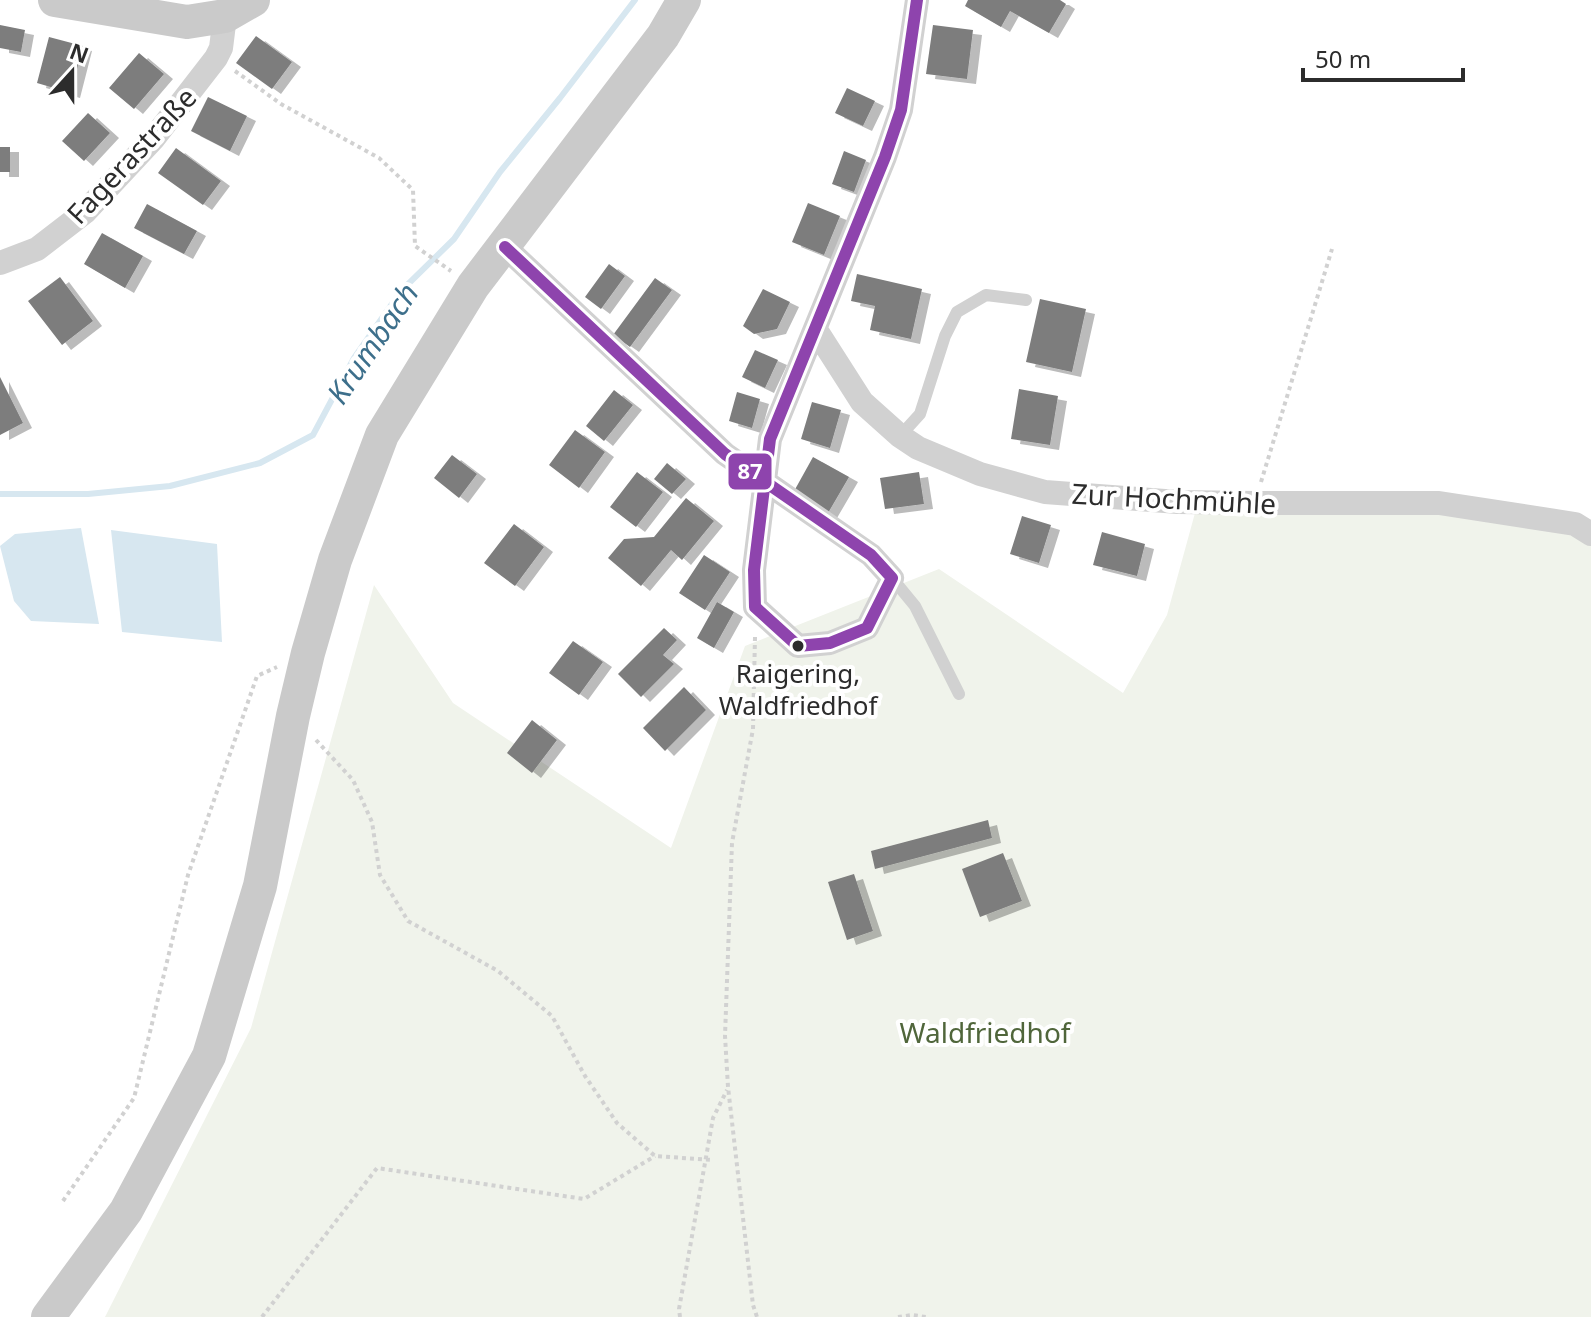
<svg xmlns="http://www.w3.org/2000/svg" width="1591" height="1317" font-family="'Noto Sans',sans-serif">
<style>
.green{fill:#f0f3eb}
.water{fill:#d7e7f0}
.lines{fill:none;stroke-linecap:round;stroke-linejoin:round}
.stream{stroke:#d7e7f0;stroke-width:6}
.building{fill:#7d7d7d;filter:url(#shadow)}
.path{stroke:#d1d1d1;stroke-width:4;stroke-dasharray:4 4;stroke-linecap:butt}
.lane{stroke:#d1d1d1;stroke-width:12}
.street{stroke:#d1d1d1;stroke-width:24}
.secondary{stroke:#cacaca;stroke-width:34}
.bus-1-casing{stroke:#fff;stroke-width:18}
.bus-1{stroke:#8e44ad;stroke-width:12}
.bus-dot{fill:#2c2c2c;stroke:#fff;stroke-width:3}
.labels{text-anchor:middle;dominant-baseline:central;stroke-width:8;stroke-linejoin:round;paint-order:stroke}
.bus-label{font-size:26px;fill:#2c2c2c;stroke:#fff}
.street-label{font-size:28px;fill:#2c2c2c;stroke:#fff}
.park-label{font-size:28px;fill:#50663b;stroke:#fff}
.water-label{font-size:30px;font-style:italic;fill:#3d6f8b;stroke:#fff}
.line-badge{stroke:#fff;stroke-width:3}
.badge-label{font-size:22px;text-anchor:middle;font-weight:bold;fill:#fff}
</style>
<defs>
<filter id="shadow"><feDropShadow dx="9" dy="5" stdDeviation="0" flood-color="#0004"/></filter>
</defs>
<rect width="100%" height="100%" fill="#fff"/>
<path class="green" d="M 1439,503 L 1591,534 L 1591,1317 L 105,1317 L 251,1028 L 374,585 L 453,703 L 671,848 L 745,646 L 939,569 L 1123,693 L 1167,615 L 1195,513 Z"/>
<path class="water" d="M 81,528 L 99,624 L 31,621 L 14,601 L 0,546 L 15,534 Z
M 111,530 L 217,544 L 222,642 L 122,632 Z"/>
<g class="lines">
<path class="stream" d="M 0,494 L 88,494 L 170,486 L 260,463 L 313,435 L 354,358 L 401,291 L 454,239 L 500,172 L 560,98 L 635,0"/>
</g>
<path class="building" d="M 968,0 L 1060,0 L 1066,4 L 1049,33 L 1010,11 L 1001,27 L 965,6 Z
M 0,25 L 25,30 L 21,52 L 0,48 Z
M 933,25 L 973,30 L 967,79 L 926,74 Z
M 256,36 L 292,62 L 272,89 L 236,63 Z
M 49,37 L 83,46 L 71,93 L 37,83 Z
M 139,53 L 164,74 L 134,109 L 109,88 Z
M 847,88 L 875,101 L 863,126 L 835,113 Z
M 208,97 L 247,116 L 230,151 L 191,131 Z
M 88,113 L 110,133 L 84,161 L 62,141 Z
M 0,147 L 10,147 L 10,172 L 0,172 Z
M 176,148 L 221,181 L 203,205 L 158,173 Z
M 844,151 L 866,160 L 854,192 L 832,184 Z
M 808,203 L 840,216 L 824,255 L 792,242 Z
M 147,204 L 197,231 L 184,254 L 134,228 Z
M 102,233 L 143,256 L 125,288 L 84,264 Z
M 609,264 L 625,276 L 601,309 L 585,297 Z
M 857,274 L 922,289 L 911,339 L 870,330 L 875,306 L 851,301 Z
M 60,277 L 93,321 L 62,345 L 28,301 Z
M 655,278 L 672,290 L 630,347 L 613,335 Z
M 763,289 L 790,302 L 777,329 L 754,334 L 743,326 Z
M 1040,299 L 1086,309 L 1072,372 L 1026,362 Z
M 755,350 L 778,360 L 765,388 L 742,377 Z
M 0,377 L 23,423 L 0,435 Z
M 1019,389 L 1058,396 L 1050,445 L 1011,439 Z
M 614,390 L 633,405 L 604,441 L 586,426 Z
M 737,392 L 760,399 L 752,428 L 729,421 Z
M 812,402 L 841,410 L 830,448 L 801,439 Z
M 575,430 L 605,452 L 579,488 L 549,465 Z
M 452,455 L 477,474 L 459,498 L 434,478 Z
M 813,457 L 849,477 L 828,513 L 793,493 Z
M 667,463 L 686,479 L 672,494 L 654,479 Z
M 637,472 L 663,492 L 636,527 L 610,507 Z
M 919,472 L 924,504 L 885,509 L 880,478 Z
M 686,498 L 714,521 L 682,560 L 671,550 L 641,586 L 608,558 L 624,539 L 654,537 Z
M 1022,516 L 1051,525 L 1039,563 L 1010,554 Z
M 514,524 L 544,547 L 515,586 L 484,563 Z
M 1102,532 L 1145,544 L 1137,576 L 1093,565 Z
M 704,555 L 730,572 L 705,610 L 679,593 Z
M 717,602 L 734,612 L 714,648 L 697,638 Z
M 664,628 L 677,640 L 663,655 L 674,664 L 641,697 L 618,674 Z
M 573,641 L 603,662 L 579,695 L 549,673 Z
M 684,687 L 706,710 L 665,751 L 643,728 Z
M 532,720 L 557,740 L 532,773 L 507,753 Z
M 988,820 L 992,838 L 875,869 L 871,851 Z
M 1003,853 L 1022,901 L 980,917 L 962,869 Z
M 854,874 L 873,931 L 847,940 L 828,882 Z"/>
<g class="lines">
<path class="path" d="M 235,71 L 281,104 L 379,158 L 413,190 L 415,246 L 451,271
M 1261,482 L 1332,249
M 755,637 L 753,729 L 732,843 L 725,1036 L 728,1087 L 753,1305 L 757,1317
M 316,740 L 353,780 L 372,822 L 380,875 L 408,921 L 498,971 L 552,1016 L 585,1076 L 617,1123 L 655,1156 L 712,1160
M 63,1201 L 134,1098 L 188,875 L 257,676 L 277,667
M 262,1317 L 377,1168 L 584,1199 L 655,1156
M 680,1317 L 679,1309 L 713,1118 L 727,1090
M 898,1317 L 912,1315 L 926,1317"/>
<path class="lane" d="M 900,436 L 920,414 L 945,336 L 957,312 L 986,295 L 1026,300
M 892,578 L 915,606 L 959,694"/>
<path class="street" d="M 505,247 L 725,454 L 871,555 L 892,578 L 867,628 L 830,643 L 798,646 L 755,607 L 754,570 L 770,439 L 885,157 L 901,110 L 917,0
M 0,263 L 37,249 L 85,212 L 154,138 L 216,58 L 221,48 L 225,16
M 816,330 L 862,402 L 900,436 L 918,448 L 980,474 L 1045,492 L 1178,502 L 1255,503 L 1439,503 L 1575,524 L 1591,534"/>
<path class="secondary" d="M 55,0 L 187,22 L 225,16 L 253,0
M 48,1317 L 126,1211 L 209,1056 L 260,886 L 293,716 L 308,653 L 335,560 L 382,435 L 473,286 L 663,36 L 684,0"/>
<defs>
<path id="bus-1" d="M 505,247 L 725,454 L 871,555 L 892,578 L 867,628 L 830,643 L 798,646 L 755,607 L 754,570 L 770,439 L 885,157 L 901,110 L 917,0"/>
</defs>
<use href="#bus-1" class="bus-1-casing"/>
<use href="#bus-1" class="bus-1"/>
</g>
<circle class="bus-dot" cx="798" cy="646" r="7"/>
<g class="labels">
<g class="bus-label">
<text x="798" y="673">Raigering,<tspan x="798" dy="32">Waldfriedhof</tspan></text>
</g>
<g class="street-label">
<text transform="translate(131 155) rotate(-47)">Fagerastraße</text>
<text transform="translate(1174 498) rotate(3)">Zur Hochmühle</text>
</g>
<g class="park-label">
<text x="985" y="1032">Waldfriedhof</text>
</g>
<g class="water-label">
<text transform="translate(372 343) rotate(-56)">Krumbach</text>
</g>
</g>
<rect class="line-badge" x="727" y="452" width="46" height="39" rx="8" fill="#8e44ad"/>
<g class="badge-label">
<text x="750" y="479">87</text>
</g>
<g transform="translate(72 72) rotate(21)" stroke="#ffffff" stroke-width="6" paint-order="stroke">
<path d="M0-6L14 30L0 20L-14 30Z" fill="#2c2c2c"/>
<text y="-12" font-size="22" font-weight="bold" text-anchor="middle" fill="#2c2c2c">N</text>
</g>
<path d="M1303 68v12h160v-12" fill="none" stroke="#2c2c2c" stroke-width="4"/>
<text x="1315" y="68" font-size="24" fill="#2c2c2c" stroke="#ffffff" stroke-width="6" paint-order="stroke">50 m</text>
</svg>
